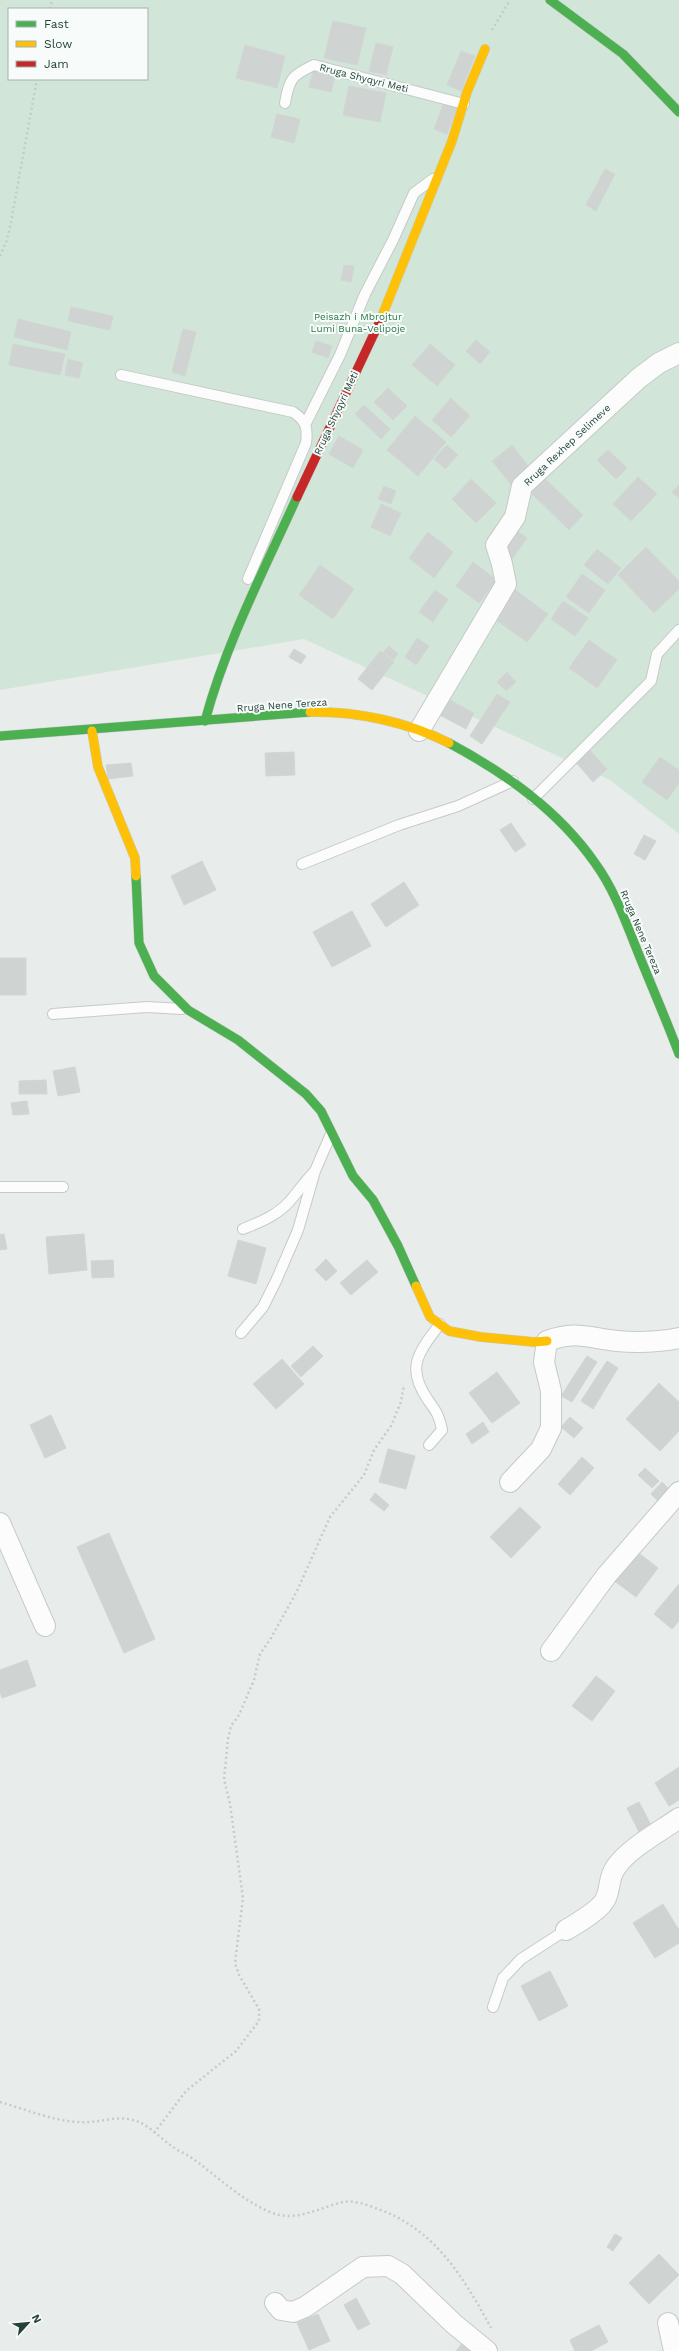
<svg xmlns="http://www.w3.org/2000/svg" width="679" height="2351" font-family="'Work Sans',sans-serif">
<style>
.green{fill:#d1e6d8;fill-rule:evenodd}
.building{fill:#cfd4d2;stroke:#d1d6d4}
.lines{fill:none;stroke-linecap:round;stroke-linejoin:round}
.lane-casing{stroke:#c5cac8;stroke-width:12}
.street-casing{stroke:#c5cac8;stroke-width:22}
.fast-casing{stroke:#c3cbc8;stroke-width:10}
.slow-casing{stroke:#c3cbc8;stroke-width:10}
.jam-casing{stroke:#c3cbc8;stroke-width:10}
.path{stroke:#c3ccca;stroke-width:2.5;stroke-dasharray:2 3;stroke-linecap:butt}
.lane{stroke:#fcfcfc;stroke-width:10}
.street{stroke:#fcfcfc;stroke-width:20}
.fast{stroke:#4caf50;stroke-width:9}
.slow{stroke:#ffc107;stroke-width:9}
.jam{stroke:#c62828;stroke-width:9}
.labels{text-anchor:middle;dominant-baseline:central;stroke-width:4;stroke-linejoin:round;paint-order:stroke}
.street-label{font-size:10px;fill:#24423a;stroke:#f7fbf9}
.park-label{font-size:10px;fill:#2d7a4b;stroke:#f7fbf9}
</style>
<rect width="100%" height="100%" fill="#e8edeb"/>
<path class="green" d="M 0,0 L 679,0 L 679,834 L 610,780 L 304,639 L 0,690 ZM 9,9 L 147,9 L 147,79 L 9,79 Z"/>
<path class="building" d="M 333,21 L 366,28 L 357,65 L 324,58 Z
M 376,43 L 393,47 L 386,75 L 369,71 Z
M 245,45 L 285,56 L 277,88 L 236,78 Z
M 461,51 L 475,56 L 461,91 L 447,85 Z
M 313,71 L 335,77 L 331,92 L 309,87 Z
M 349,86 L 386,93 L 380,122 L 343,115 Z
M 444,102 L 457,108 L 447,134 L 434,129 Z
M 277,114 L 300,119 L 294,143 L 271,137 Z
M 605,169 L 615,174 L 596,211 L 586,205 Z
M 344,265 L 354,266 L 351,282 L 341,280 Z
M 71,307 L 113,316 L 110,330 L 68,321 Z
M 18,319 L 71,332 L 67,350 L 14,337 Z
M 334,324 L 346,328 L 344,335 L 331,331 Z
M 183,329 L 196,332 L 185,376 L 172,372 Z
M 476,340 L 490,352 L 480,364 L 466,351 Z
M 316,341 L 332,346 L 328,358 L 312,352 Z
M 13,344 L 65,354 L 60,375 L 9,365 Z
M 430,344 L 455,365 L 437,386 L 412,365 Z
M 68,359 L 83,363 L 79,378 L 65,375 Z
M 388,388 L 407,406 L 393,420 L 374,402 Z
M 451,398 L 470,416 L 451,437 L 432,420 Z
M 364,405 L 390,429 L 381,439 L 355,414 Z
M 415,416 L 446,442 L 418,476 L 387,450 Z
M 339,436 L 363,450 L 353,468 L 329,454 Z
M 447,445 L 458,455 L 445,469 L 434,459 Z
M 512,445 L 532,471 L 512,486 L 492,461 Z
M 608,450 L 627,468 L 616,479 L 597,460 Z
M 543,477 L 583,515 L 569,530 L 529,491 Z
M 638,477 L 657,494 L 631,521 L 613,504 Z
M 471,479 L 496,503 L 476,523 L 452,499 Z
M 679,485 L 679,498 L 672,492 Z
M 384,486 L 396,491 L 391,504 L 378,499 Z
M 381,504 L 401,513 L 390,536 L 371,527 Z
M 514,529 L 527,538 L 512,559 L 499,550 Z
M 428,532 L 453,552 L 434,578 L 409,558 Z
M 646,547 L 679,581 L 679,589 L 654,613 L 618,575 Z
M 597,549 L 621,568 L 608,584 L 584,565 Z
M 473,562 L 497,580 L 479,603 L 456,586 Z
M 320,565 L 354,589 L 333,619 L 299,595 Z
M 582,574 L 605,590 L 589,613 L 566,597 Z
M 514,589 L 548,614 L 527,642 L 493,618 Z
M 435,590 L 448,599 L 433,622 L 419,612 Z
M 563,601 L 588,618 L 575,636 L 551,619 Z
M 417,638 L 429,646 L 416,665 L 405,657 Z
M 589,640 L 617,660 L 597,688 L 569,668 Z
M 389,646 L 398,654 L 393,660 L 383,652 Z
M 294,649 L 306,656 L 301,664 L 289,657 Z
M 380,651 L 394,662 L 372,690 L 358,679 Z
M 507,672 L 516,682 L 506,691 L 497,682 Z
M 497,694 L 510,702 L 482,744 L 470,736 Z
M 446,698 L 474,713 L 466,729 L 438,714 Z
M 588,748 L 607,769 L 593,782 L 574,760 Z
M 294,752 L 295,775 L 266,776 L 265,753 Z
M 660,757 L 679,770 L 679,783 L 667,800 L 642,782 Z
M 131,763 L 133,776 L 108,779 L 106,765 Z
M 511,823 L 526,845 L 515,852 L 500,830 Z
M 644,835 L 656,841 L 645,860 L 634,854 Z
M 202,861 L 216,890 L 184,905 L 171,876 Z
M 404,882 L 419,905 L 386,927 L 371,904 Z
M 352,911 L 371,946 L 332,967 L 313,932 Z
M 0,958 L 26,958 L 26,995 L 0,995 Z
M 75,1067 L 80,1092 L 58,1096 L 53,1071 Z
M 46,1080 L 47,1094 L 19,1094 L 19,1081 Z
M 27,1101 L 29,1114 L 13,1115 L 11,1103 Z
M 4,1234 L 7,1249 L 0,1250 L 0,1235 Z
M 84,1234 L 87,1270 L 49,1274 L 46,1237 Z
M 238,1240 L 266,1248 L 256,1284 L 228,1276 Z
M 326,1259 L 337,1271 L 326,1281 L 315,1270 Z
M 113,1260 L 114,1277 L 92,1278 L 91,1261 Z
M 367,1260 L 378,1272 L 351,1295 L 340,1283 Z
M 313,1346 L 323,1356 L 301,1377 L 291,1366 Z
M 587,1356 L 597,1362 L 572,1402 L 561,1396 Z
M 282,1359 L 304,1384 L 276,1409 L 253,1384 Z
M 607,1361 L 618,1368 L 593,1409 L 581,1401 Z
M 497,1372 L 520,1403 L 492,1423 L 469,1393 Z
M 659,1383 L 679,1402 L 679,1431 L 660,1451 L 626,1419 Z
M 51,1415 L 66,1448 L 45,1458 L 30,1425 Z
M 570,1417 L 583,1428 L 574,1438 L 561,1427 Z
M 483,1422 L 489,1432 L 472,1444 L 466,1434 Z
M 388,1449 L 415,1456 L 406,1489 L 379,1482 Z
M 582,1457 L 594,1468 L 570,1495 L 558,1484 Z
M 645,1468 L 659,1481 L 652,1488 L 638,1475 Z
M 662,1482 L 670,1490 L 659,1502 L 651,1494 Z
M 375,1493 L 389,1505 L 384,1511 L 370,1500 Z
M 520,1507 L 541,1527 L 511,1558 L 490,1537 Z
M 109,1533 L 155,1639 L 124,1653 L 77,1547 Z
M 635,1550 L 658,1568 L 636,1597 L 613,1580 Z
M 679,1584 L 679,1621 L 672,1629 L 654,1614 Z
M 27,1660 L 36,1686 L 2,1698 L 0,1692 L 0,1670 Z
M 596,1676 L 615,1691 L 592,1721 L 572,1706 Z
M 679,1767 L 679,1800 L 669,1806 L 655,1783 Z
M 639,1802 L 651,1825 L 639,1832 L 627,1808 Z
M 663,1904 L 679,1930 L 679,1943 L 655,1958 L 633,1923 Z
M 550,1971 L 568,2006 L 539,2021 L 521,1986 Z
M 615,2234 L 622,2238 L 613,2251 L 607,2247 Z
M 659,2254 L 679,2275 L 649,2304 L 629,2283 Z
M 356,2298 L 370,2324 L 358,2330 L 344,2305 Z
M 318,2314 L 330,2341 L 309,2350 L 297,2323 Z
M 599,2325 L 608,2342 L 591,2351 L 575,2351 L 570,2340 Z
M 464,2341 L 475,2351 L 456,2351 Z"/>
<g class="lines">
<defs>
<path id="lane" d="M 285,103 C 289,79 292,75 314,65 L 464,104
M 121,375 L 293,412 C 306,421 308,427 306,443 L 248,579
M 306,423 L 340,355 L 365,294 L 393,240 L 414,193 L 433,179
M 533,799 L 651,681 L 657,654 L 679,630
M 302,864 L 399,825 L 458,806 L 513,781
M 53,1014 L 147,1007 L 182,1009
M 0,1187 L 63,1187
M 243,1229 C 260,1222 276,1216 289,1202 C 298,1192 305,1181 315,1171
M 241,1333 L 263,1307 L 276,1281 L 298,1230 L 315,1171 L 331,1134
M 429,1445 L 442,1430 C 439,1415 436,1411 428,1400 C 405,1367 419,1352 440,1324
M 493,2007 L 503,1978 L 521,1959 L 566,1930"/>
<path id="street" d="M 419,731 L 506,584 L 502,564 L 496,545 L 515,517 L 522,486 L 639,378 L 659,363 L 679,353
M 510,1482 L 541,1449 L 551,1428 L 551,1391 L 544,1362 L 547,1341 C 575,1330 589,1338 617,1341 C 638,1343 659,1342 679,1338
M 0,1523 L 45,1626
M 551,1651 L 606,1576 L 679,1492
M 566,1930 C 576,1924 602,1909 606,1898 C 611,1887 608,1878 616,1867 C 629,1848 661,1831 679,1818
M 275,2303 L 281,2310 L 293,2312 L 305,2307 L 363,2267 L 388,2266 L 402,2274 L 454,2324 L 487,2351
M 668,2323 L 674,2351"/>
<path id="fast" d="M 550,0 L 623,54 L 679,112
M 205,721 C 226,643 264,570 297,497
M 0,736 L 310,712
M 449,743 C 505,773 558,810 595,863 C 614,889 625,920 637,950 C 651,985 666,1019 679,1054
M 136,876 L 139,943 L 154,976 L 188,1010 L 238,1040 L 306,1094 L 321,1111 L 353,1176 L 373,1200 L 398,1246 L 416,1286"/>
<path id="slow" d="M 380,321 L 452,141 L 467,92 L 485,49
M 310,712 C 357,711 407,722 449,743
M 92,731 L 98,767 L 135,858 L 136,876
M 416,1286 L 430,1317 L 449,1331 L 481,1337 L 534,1342 L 547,1341"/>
<path id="jam" d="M 297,497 L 380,321"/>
</defs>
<use href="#lane" class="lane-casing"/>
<use href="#street" class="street-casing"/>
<use href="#fast" class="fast-casing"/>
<use href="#slow" class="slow-casing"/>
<use href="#jam" class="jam-casing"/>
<path class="path" d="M 50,9 L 52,0
M 492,30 L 510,0
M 0,256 L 7,240 L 11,222 L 37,79
M 0,2102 C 25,2109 53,2121 79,2122 C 97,2124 115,2115 133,2120 C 147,2123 160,2138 173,2147 C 180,2152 189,2155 196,2161 C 220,2179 242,2200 270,2212 C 295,2223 318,2208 343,2202 C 354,2200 368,2205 378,2209 C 435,2229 464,2278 491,2328
M 154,2133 L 186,2091 L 236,2051 L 259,2021 L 259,2009 L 239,1975 L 235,1963 L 243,1898 L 230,1804 L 224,1779 L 228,1739 L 231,1726 L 239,1715 L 254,1680 L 260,1654 L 271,1638 L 297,1591 L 330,1517 L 364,1475 L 374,1450 L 391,1426 L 401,1402 L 403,1389 L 406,1387"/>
<use href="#lane" class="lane"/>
<use href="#street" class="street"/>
<use href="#fast" class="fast"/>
<use href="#slow" class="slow"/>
<use href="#jam" class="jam"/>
</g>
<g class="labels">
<g class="street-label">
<text transform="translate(364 78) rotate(14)">Rruga Shyqyri Meti</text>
<text transform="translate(336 413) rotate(-65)">Rruga Shyqyri Meti</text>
<text transform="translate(567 445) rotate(-43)">Rruga Rexhep Selimeve</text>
<text transform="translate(282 705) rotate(-4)">Rruga Nene Tereza</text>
<text transform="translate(641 932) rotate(67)">Rruga Nene Tereza</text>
</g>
<g class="park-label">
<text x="358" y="316">Peisazh i Mbrojtur<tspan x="358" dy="12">Lumi Buna-Velipoje</tspan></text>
</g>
</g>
<rect x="8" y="8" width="140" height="72" fill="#f7fbf9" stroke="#a3b1ad"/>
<rect x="16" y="21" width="20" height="6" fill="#4caf50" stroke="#a3b1ad"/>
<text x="44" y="28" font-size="12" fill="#24423a">Fast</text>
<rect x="16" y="41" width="20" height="6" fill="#ffc107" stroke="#a3b1ad"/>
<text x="44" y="48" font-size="12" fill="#24423a">Slow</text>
<rect x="16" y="61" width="20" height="6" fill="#c62828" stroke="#a3b1ad"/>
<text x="44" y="68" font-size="12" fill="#24423a">Jam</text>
<g transform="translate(28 2323) rotate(63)" stroke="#f7fbf9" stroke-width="3" paint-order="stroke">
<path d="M0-3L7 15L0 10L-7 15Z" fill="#24423a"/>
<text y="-6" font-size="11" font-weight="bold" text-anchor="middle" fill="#24423a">N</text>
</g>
</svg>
